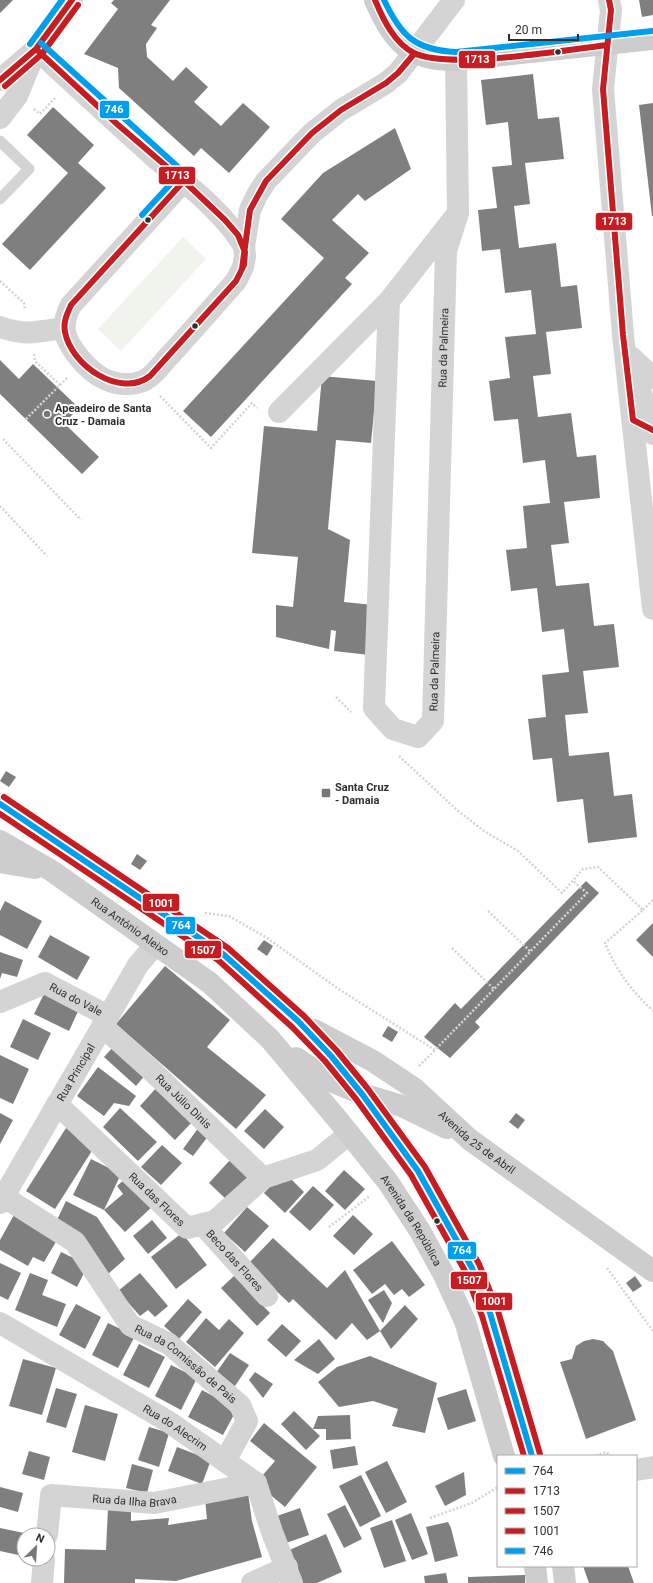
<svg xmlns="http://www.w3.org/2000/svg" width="653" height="1583" font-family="Roboto,sans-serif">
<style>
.green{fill:#f0f4ed}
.building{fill:#7f7f7f}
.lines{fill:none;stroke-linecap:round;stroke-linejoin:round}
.path{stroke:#d4d4d4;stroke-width:2.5;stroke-dasharray:2 2;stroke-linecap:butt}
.lane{stroke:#d4d4d4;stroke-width:11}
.street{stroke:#d4d4d4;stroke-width:22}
.secondary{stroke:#cdcdcd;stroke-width:22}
.bus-1-casing{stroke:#fff;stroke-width:9}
.bus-2-casing{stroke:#fff;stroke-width:9}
.bus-3-casing{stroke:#fff;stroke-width:9}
.bus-4-casing{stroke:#fff;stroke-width:9}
.bus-5-casing{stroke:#fff;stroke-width:9}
.bus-1{stroke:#009fee;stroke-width:6}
.bus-2{stroke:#c61d23;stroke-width:6}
.bus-3{stroke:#c61d23;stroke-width:6}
.bus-4{stroke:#c61d23;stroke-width:6}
.bus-5{stroke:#009fee;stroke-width:6}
.bus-dot{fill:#2f2f2f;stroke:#fff;stroke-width:1.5}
.poi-dot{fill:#787878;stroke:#fff;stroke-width:1.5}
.labels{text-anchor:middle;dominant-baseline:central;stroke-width:4;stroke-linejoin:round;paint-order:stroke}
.street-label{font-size:11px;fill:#2f2f2f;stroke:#fff}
.poi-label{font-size:11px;font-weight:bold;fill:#2f2f2f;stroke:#fff;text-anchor:start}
.line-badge{stroke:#fff;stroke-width:1.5}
.badge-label{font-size:11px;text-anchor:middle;font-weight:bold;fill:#fff}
</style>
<rect width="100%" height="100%" fill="#fff"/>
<path class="green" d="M 183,237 L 206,259 L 121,351 L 98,329 Z"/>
<path class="building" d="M 0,0 L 13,0 L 0,13 Z
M 114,0 L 170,0 L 151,25 L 157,28 L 146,44 L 147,57 L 173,81 L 186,67 L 208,87 L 194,102 L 221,126 L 243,103 L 270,127 L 229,173 L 201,148 L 194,156 L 119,88 L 118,68 L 84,54 L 118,9 L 111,3 Z
M 639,0 L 653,0 L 653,15 L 642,17 Z
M 533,74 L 538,119 L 559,117 L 564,159 L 525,163 L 530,204 L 514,206 L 519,248 L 556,243 L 561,287 L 577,285 L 582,328 L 546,332 L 551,374 L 533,376 L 538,417 L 571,413 L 577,457 L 596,455 L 600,498 L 564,502 L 569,543 L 551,545 L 556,586 L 589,583 L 594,626 L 614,624 L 619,667 L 583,671 L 588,713 L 565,715 L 569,756 L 609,752 L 614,796 L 632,794 L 637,837 L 588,843 L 583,799 L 557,802 L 552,758 L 533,760 L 528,719 L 546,717 L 542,675 L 569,672 L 564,629 L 542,632 L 537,588 L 511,591 L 506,550 L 527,548 L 523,506 L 550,503 L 545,460 L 523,463 L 518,419 L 494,421 L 489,381 L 510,378 L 505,337 L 536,334 L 531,290 L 505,293 L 500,249 L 482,251 L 478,210 L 497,208 L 492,167 L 512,165 L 508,122 L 486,125 L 481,80 Z
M 653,103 L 653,216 L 652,216 L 639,105 Z
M 53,107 L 94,145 L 78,163 L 106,188 L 30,270 L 2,244 L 68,173 L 27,135 Z
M 395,128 L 411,169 L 365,201 L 358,194 L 332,220 L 369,253 L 345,278 L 352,284 L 211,437 L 183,411 L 324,258 L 281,219 L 323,173 Z
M 0,360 L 19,379 L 33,364 L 79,408 L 64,423 L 99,457 L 82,474 L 0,394 Z
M 322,376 L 377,381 L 371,443 L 336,440 L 328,529 L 350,540 L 344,602 L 383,606 L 378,656 L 334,651 L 336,631 L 331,630 L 329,649 L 276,637 L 276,605 L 293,607 L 298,557 L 252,553 L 264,426 L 317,431 Z
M 6,771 L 16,777 L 9,787 L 0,781 Z
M 137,854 L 147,861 L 140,870 L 131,864 Z
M 586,881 L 599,893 L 475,1022 L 480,1027 L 450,1058 L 424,1037 L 455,1003 L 461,1009 Z
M 5,901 L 42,921 L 27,949 L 0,935 L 0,911 Z
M 653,923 L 653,957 L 636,940 Z
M 50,935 L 90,957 L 77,980 L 38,957 Z
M 264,940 L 273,946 L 267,956 L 257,949 Z
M 0,952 L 23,960 L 17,977 L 2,973 L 0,979 Z
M 165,966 L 230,1020 L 207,1047 L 266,1095 L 236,1129 L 116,1024 Z
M 46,990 L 80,1007 L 69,1031 L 34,1014 Z
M 23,1019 L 51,1033 L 38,1060 L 10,1047 Z
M 388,1026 L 398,1032 L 392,1042 L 382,1036 Z
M 114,1046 L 146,1074 L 136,1086 L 104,1057 Z
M 0,1055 L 29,1069 L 13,1104 L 0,1098 Z
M 98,1067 L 136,1096 L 129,1106 L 114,1103 L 104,1116 L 77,1096 Z
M 157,1087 L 193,1121 L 175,1140 L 140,1106 Z
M 120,1108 L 157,1142 L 138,1161 L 103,1127 Z
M 265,1109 L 284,1127 L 264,1149 L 244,1131 Z
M 0,1113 L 13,1120 L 0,1144 Z
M 516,1113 L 525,1120 L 518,1129 L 509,1122 Z
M 199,1127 L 209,1135 L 193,1156 L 183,1149 Z
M 66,1128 L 95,1146 L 55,1209 L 26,1191 Z
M 162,1145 L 182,1163 L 161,1185 L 141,1167 Z
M 91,1159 L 121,1174 L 104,1210 L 73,1195 Z
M 230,1160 L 249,1179 L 228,1201 L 209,1183 Z
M 344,1170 L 365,1189 L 345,1210 L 325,1191 Z
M 284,1172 L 304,1192 L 285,1213 L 264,1193 Z
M 127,1177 L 153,1206 L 125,1232 L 104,1210 L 123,1194 L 117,1186 Z
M 313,1186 L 334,1205 L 310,1231 L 289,1212 Z
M 66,1201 L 97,1217 L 125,1259 L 108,1274 L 56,1222 Z
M 247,1207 L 269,1226 L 245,1252 L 224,1233 Z
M 14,1215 L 57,1240 L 44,1262 L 33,1257 L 28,1266 L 0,1250 L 0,1240 Z
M 353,1215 L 373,1234 L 354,1255 L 333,1236 Z
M 152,1220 L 167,1238 L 148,1254 L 133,1236 Z
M 182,1233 L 207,1265 L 176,1289 L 151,1257 Z
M 273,1238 L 327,1288 L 345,1270 L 380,1331 L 405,1305 L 418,1319 L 391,1349 L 380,1331 L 367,1340 L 352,1323 L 336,1340 L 293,1299 L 289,1303 L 248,1264 Z
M 392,1241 L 425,1285 L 409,1297 L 402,1289 L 394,1295 L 385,1284 L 372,1294 L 353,1270 Z
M 61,1252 L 88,1265 L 77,1287 L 51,1273 Z
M 0,1263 L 21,1273 L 8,1300 L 0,1296 Z
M 30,1273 L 48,1280 L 42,1295 L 66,1304 L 57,1327 L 15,1310 Z
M 140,1273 L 168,1306 L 155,1317 L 148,1310 L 140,1316 L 118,1291 Z
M 234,1276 L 270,1313 L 257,1326 L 221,1288 Z
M 635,1276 L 642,1286 L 633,1292 L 626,1283 Z
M 384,1290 L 392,1303 L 383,1323 L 368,1300 Z
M 188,1299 L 202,1312 L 179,1339 L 164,1326 Z
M 76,1304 L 101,1317 L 85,1349 L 59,1335 Z
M 206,1318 L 219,1330 L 229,1319 L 244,1333 L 215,1367 L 186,1342 Z
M 108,1323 L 135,1336 L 118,1368 L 92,1355 Z
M 282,1324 L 301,1341 L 286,1357 L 267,1340 Z
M 319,1339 L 335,1359 L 318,1374 L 294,1360 Z
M 593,1339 L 603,1341 L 613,1351 L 636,1420 L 586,1439 L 560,1362 L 572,1359 L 576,1346 L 584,1341 Z
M 139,1344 L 165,1357 L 149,1388 L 123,1375 Z
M 230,1353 L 249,1365 L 235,1386 L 216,1373 Z
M 370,1356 L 437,1383 L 425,1433 L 392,1426 L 398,1409 L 373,1401 L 339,1407 L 318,1382 L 337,1367 Z
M 23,1359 L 56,1368 L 42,1415 L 9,1406 Z
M 171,1365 L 197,1378 L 181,1410 L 155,1396 Z
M 255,1372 L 273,1384 L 263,1398 L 249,1380 Z
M 56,1388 L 77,1394 L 66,1428 L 46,1422 Z
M 466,1389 L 476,1421 L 448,1430 L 437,1398 Z
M 202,1390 L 237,1409 L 223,1435 L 188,1417 Z
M 85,1405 L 118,1414 L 105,1461 L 72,1452 Z
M 294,1411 L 320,1436 L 306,1450 L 281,1424 Z
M 350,1415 L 351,1439 L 326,1440 L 326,1429 L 313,1429 L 318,1416 Z
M 264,1423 L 317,1467 L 285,1507 L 256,1483 L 275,1461 L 250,1441 Z
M 149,1427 L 169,1433 L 159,1467 L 138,1460 Z
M 355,1446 L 358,1465 L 333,1469 L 330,1450 Z
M 177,1447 L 211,1460 L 202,1484 L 168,1471 Z
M 29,1451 L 50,1457 L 44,1480 L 22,1474 Z
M 387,1461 L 407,1502 L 386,1513 L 365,1472 Z
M 132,1464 L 153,1470 L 147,1493 L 126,1488 Z
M 464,1472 L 466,1495 L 445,1506 L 435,1486 Z
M 361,1475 L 381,1516 L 360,1527 L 339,1486 Z
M 0,1487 L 23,1493 L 18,1512 L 0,1507 Z
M 248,1493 L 252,1521 L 262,1557 L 176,1581 L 135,1579 L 135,1583 L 64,1583 L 65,1549 L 106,1550 L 108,1508 L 131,1509 L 131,1521 L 169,1518 L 168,1525 L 207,1519 L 205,1499 Z
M 345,1505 L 362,1539 L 344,1548 L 327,1514 Z
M 300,1508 L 309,1535 L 286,1543 L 277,1516 Z
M 411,1513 L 428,1554 L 412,1560 L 395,1520 Z
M 392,1520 L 406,1561 L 384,1568 L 370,1528 Z
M 448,1522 L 451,1528 L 458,1556 L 435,1562 L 426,1527 Z
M 0,1528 L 24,1533 L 18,1555 L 0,1551 Z
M 326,1534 L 342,1572 L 317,1583 L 302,1583 L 287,1551 Z
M 583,1566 L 628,1566 L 634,1583 L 589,1583 Z
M 446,1573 L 448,1583 L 425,1583 L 424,1576 Z
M 525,1575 L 525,1583 L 468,1583 L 468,1577 Z"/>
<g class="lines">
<path class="path" d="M 34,109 L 40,114 L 55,98
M 0,281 L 24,303 L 25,310
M 34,354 L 35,361 L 60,385
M 160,396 L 211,448 L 252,403 L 257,408
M 26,419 L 67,378
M 3,439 L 81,520
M 0,506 L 47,556
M 336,697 L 351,712
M 399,756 L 457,810 L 484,831 L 518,851 L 562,893 L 583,869 L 598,867 L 643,910 L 605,943 C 617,972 631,990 653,1011
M 643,910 L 653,900
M 488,911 L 530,951
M 205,913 L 229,916 L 267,938 L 340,990 L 435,1050 L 587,893 L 573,881
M 452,948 L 494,989
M 419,1066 L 435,1050
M 329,1227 L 370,1196
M 607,1268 L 653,1331
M 596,1456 L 606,1452 L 611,1456
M 430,1518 L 472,1503 L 498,1487"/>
<path class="lane" d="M 0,141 L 29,169 L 0,199"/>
<g class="street">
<path d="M 609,0 L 611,10 L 603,89 L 623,335 L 653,609"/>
<path d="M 36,49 C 75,85 114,121 153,156 C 185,183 222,210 244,246"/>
<path id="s1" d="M 456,60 L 458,213 L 389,301 L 374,708 L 393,729 L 418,737 L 433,721 L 446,251 L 458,213"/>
<path d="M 0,80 L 36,49 L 72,0"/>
<path d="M 0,118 L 17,96 L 35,52"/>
<path d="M 183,182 L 71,305 C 60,326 64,338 77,355 C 93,376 116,391 143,381 C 153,377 163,362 171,354 C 193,330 214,306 236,281 L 243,267 L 245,256 L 244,246 L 250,210 L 257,195 L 266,181 L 312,133 L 341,110 L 386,83 L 398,73 L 454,0"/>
<path d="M 0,327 C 25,336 38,332 64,328"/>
<path d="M 631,357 L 653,378"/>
<path d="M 640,389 L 653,434"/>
<path d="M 279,412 L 389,301"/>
<path id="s2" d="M 0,1002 L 45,983 L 108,1016"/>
<path id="s3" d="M 102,1026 L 150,1069 L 263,1178"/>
<path id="s4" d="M 57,1104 L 187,1228 L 215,1221 L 263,1178 L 317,1160 L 349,1134"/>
<path id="s5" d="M 4,1197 L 75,1242 L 130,1325 L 169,1344 L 240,1405 L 247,1421 L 225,1461"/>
<path id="s6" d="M 0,1203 L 138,965 L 155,945"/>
<path id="s7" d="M 202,1224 L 267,1296"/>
<path id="s8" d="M 0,1323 L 169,1422 L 256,1483 L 272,1532 L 292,1583"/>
<path d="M 636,1470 L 653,1467"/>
<path id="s9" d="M 47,1535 L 51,1495 L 154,1503 L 256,1483"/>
<path d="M 42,1583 L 44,1559"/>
<path d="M 252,1583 L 287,1567"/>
</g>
<g class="secondary">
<path d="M 375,0 C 393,41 409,61 456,60 L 653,39"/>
<path d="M 0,804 L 223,954 L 298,1021 L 331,1056 L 362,1094 L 418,1171 L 449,1225 L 472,1268 L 490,1313 L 532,1456"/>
<path id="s10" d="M 0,841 L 52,871 L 210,983 L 270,1039 L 338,1120 L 388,1182 L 420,1231 L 444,1275 L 465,1321 L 504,1456"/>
<path d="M 0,862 L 35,868"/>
<path id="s11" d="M 314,1030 L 373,1061 L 415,1089 L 469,1139 L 653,1271"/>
<path d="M 296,1058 L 329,1080 L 362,1094 L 402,1106 L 447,1128"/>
<path d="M 535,1566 L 537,1583"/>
<path d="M 563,1566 L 565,1583"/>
</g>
<defs>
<path id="bus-1" d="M 0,804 L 223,954 L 298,1021 L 331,1056 L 362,1094 L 418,1171 L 472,1268 L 490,1313 L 532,1456"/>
<path id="bus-2" d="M 375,0 C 383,19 394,43 414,53 C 449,70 565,50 607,45
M 609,0 L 611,10 L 603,89 L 623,335 L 633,420 L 653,430
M 36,49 L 117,124 L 187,184 L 225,220 L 238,235 L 245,252 L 244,265 L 236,281 L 150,376 C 120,399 71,365 65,332 C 63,322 67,314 71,305 L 183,182
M 0,80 L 36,49 L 72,0
M 242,269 L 250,210 L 266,181 L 312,133 L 341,110 L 386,83 L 398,73 L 414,54"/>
<path id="bus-3" d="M 5,86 L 42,54 L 78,5
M 0,814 L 218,960 L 292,1027 L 325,1061 L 356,1099 L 411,1175 L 465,1271 L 482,1316 L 524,1456"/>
<path id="bus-4" d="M 4,797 L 228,948 L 304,1016 L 337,1051 L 368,1089 L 425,1167 L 479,1264 L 498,1311 L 540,1454"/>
<path id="bus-5" d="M 384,0 C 401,36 415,50 456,52 L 652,31
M 41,43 L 188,176
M 30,44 L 62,0
M 142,215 L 177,177"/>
</defs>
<use href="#bus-1" class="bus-1-casing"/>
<use href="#bus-2" class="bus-2-casing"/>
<use href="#bus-3" class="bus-3-casing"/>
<use href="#bus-4" class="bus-4-casing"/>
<use href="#bus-5" class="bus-5-casing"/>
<use href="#bus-1" class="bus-1"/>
<use href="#bus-2" class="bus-2"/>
<use href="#bus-3" class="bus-3"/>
<use href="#bus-4" class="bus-4"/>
<use href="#bus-5" class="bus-5"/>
</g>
<g class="bus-dot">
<circle cx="558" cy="52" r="3.5"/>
<circle cx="148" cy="220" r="3.5"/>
<circle cx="195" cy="326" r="3.5"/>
<circle cx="437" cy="1221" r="3.5"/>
</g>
<g class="poi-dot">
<circle cx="47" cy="414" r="4"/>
<rect x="321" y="788" width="10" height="10" rx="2"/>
</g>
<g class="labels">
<g class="street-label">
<text stroke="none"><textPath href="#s1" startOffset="1122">Rua da Palmeira</textPath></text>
<text stroke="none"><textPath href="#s1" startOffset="798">Rua da Palmeira</textPath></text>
<text stroke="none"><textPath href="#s10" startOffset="156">Rua António Aleixo</textPath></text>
<text stroke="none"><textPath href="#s2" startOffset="84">Rua do Vale</textPath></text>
<text stroke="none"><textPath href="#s6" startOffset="151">Rua Principal</textPath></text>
<text stroke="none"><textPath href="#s3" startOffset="111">Rua Júlio Dinis</textPath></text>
<text stroke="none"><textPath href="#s11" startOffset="199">Avenida 25 de Abril</textPath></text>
<text stroke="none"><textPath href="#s4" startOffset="138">Rua das Flores</textPath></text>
<text stroke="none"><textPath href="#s10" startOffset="566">Avenida da República</textPath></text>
<text stroke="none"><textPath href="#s7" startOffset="49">Beco das Flores</textPath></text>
<text stroke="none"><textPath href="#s5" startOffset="252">Rua da Comissão de Pais</textPath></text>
<text stroke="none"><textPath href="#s8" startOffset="204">Rua do Alecrim</textPath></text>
<text stroke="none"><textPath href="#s9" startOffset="124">Rua da Ilha Brava</textPath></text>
</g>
<g class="poi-label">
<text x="55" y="408">Apeadeiro de Santa<tspan x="55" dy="13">Cruz - Damaia</tspan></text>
<text x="335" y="787">Santa Cruz<tspan x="335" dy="13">- Damaia</tspan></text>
</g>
</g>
<g class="line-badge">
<rect x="458" y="50" width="38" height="19" rx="4" fill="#c61d23"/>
<rect x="99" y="100" width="31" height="19" rx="4" fill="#009fee"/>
<rect x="158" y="166" width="38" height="19" rx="4" fill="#c61d23"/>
<rect x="595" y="212" width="38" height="19" rx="4" fill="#c61d23"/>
<rect x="142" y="893" width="38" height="19" rx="4" fill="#c61d23"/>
<rect x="165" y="916" width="31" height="19" rx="4" fill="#009fee"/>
<rect x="184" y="940" width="38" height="19" rx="4" fill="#c61d23"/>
<rect x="447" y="1241" width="30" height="19" rx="4" fill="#009fee"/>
<rect x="450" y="1271" width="38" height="19" rx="4" fill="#c61d23"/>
<rect x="475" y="1292" width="38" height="19" rx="4" fill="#c61d23"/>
</g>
<g class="badge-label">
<text x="477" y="63">1713</text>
<text x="114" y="113">746</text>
<text x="177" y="179">1713</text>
<text x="614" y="225">1713</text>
<text x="161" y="907">1001</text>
<text x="181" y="929">764</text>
<text x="203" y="954">1507</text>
<text x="462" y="1254">764</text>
<text x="469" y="1284">1507</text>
<text x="494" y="1305">1001</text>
</g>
<rect x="497" y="1455" width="140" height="112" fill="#ffffff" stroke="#acacac"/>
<rect x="505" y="1468" width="20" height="6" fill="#009fee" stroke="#acacac"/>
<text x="533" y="1475" font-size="12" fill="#2f2f2f">764</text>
<rect x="505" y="1488" width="20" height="6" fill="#c61d23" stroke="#acacac"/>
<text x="533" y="1495" font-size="12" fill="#2f2f2f">1713</text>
<rect x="505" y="1508" width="20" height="6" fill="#c61d23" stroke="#acacac"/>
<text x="533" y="1515" font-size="12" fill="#2f2f2f">1507</text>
<rect x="505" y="1528" width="20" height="6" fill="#c61d23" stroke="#acacac"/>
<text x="533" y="1535" font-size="12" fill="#2f2f2f">1001</text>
<rect x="505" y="1548" width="20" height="6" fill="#009fee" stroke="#acacac"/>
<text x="533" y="1555" font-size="12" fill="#2f2f2f">746</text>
<g transform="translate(36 1547) rotate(25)"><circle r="19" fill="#ffffff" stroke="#acacac"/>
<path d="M0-3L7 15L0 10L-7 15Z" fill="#787878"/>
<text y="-6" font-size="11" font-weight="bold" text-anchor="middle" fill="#2f2f2f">N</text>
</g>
<path d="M509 34v6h69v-6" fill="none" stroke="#2f2f2f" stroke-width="2"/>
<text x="515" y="34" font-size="12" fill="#2f2f2f" stroke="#ffffff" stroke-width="3" paint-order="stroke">20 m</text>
</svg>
